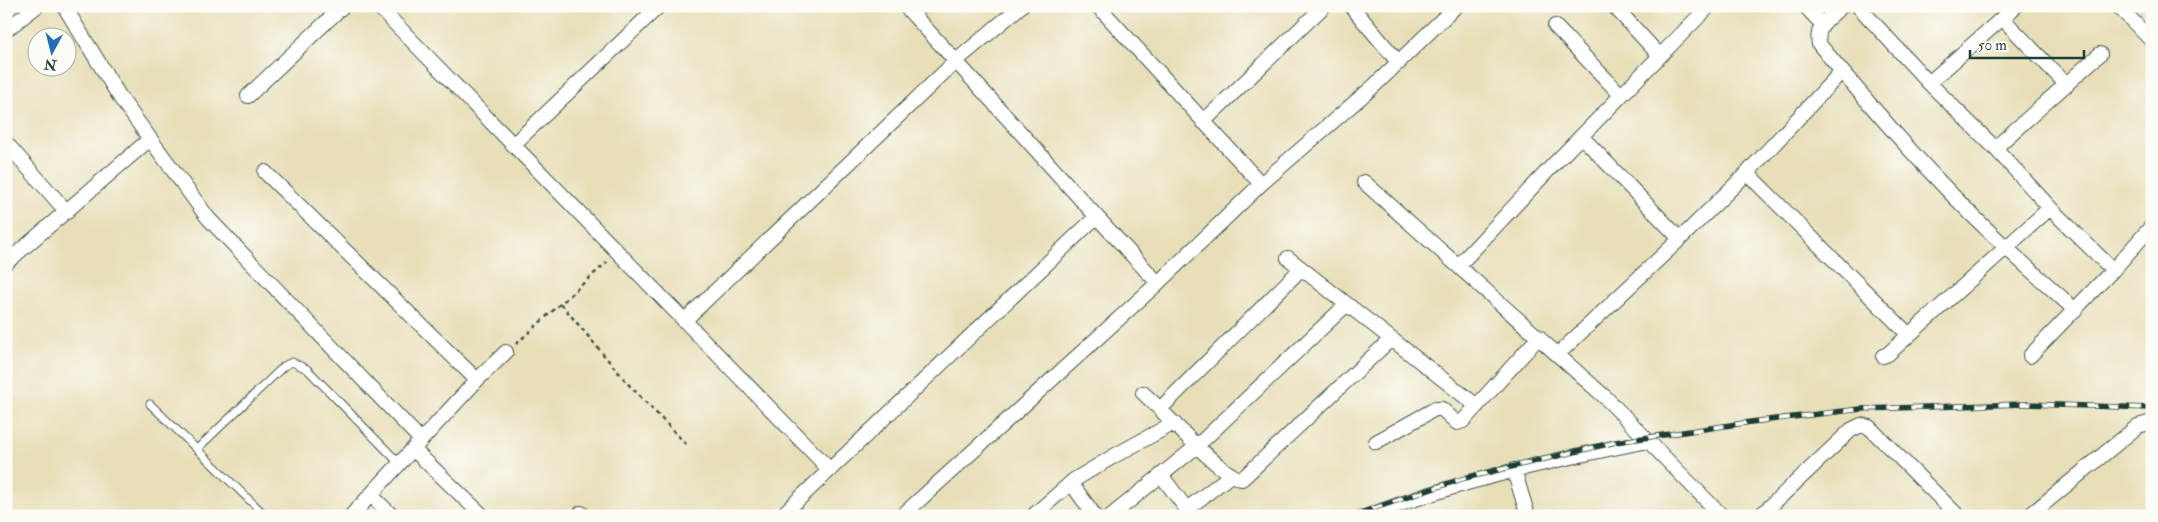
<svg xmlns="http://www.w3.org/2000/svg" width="2158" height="522" font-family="'IM FELL Double Pica',serif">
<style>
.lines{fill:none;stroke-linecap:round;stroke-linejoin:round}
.lane-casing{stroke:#3d5548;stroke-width:9}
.street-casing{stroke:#3d5548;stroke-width:16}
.path{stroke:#3d5548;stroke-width:2.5;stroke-dasharray:4 4;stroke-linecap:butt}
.lane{stroke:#fff;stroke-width:7}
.street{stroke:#fff;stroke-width:14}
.rail-casing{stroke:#1f3d34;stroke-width:5.5}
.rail{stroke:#fdfcf7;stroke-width:4;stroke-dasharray:11;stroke-linecap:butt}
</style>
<rect width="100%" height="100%" fill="#fdfcf7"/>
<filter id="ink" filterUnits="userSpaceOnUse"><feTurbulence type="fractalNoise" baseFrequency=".02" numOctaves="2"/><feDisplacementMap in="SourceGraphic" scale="10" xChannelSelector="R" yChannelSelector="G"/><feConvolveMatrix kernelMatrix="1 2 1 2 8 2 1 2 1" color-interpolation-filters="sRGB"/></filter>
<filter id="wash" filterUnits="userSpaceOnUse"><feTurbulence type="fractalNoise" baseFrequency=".0096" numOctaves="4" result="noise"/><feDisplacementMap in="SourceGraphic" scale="20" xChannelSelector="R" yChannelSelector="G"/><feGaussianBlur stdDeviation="1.12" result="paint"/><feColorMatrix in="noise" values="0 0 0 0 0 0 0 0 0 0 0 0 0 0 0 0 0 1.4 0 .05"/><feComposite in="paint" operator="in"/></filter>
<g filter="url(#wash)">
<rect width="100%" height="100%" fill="#e8dfb9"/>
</g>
<g filter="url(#ink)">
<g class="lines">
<defs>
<path id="lane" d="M 150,404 L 266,516
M 197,449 L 284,366 L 292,362 L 307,369 L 400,464"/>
<path id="street" d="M 64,6 L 121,99 L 208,218 L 421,440
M 378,6 L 830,470
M 905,6 C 990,97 1072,192 1158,283
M 1098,6 L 1261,184
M 1351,6 L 1399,63
M 1614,6 L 1660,56
M 1805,6 L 1822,24
M 1842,6 C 1830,17 1815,25 1819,44 C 1875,111 1932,178 1996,238 C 2022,263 2049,286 2075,310
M 1858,6 L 1929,83 L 1995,148 L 2054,212 L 2113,270
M 2118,6 L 2152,41
M 2003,19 L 2067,85
M 1555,26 L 1621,95
M 6,30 L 37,6
M 1929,83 L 2016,6
M 248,96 L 343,6
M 1203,122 L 1324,6
M 1581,136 L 1680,239
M 6,143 L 67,212
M 513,145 L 659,6
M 1995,148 L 2100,54
M 265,172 L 477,380
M 1747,173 L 1909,335
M 1364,182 L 1606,398 L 1722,516
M 1288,258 L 1477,406
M 6,263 L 150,139
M 1459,265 L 1553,165 L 1709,6
M 684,321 L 956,61 L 1021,6
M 1558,354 L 1680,239 L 1747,173 L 1842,71
M 1883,356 L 1888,354 L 1909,335 L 2050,208
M 2030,356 L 2113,270 L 2152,226
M 1143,393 C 1162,409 1222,478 1242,479 L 1390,340
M 1161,408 L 1301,269
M 1376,442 L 1435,409 L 1442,409 L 1457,423 L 1463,421 L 1539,337
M 413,449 L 483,516
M 1514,470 L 1528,516
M 1161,475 L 1191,515
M 1071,483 L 1095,516
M 371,495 L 392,516
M 1187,509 L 1231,475
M 581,513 L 584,516
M 904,514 L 1158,283 L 1261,184 L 1375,85 L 1456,6
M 1035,514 L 1074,480 L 1114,456 L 1174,423
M 351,516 L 477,380 L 506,352
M 781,516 L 1096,217
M 1111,516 L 1197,446 L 1346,305
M 1368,516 C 1458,481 1553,460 1648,441
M 1760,516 L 1851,430 L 1861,425 L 1869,427 L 1958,516
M 2029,516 L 2132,431 L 2138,426 L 2152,422"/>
</defs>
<use href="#lane" class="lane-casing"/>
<use href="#street" class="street-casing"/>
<path class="path" d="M 561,304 L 630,386 L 687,445
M 516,344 L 607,262"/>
<use href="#lane" class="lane"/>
<use href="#street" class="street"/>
<defs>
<path id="rail" d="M 1351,516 L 1465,478 L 1616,442 L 1751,422 L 1861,409 L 2025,404 L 2152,408"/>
</defs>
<use href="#rail" class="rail-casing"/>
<use href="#rail" class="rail"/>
</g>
</g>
<rect width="2158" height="522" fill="none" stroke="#fdfcf7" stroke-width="25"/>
<g transform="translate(52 52) rotate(187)"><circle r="24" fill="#fdfcf7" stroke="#a4b0a9"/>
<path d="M0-4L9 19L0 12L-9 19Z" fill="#1f6fb2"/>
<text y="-8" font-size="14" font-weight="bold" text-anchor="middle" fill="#1f3d34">N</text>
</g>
<path d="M1970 50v8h114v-8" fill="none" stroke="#1f3d34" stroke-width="2.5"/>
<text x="1978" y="50" font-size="15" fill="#1f3d34" stroke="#fdfcf7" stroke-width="4" paint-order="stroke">50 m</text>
</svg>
